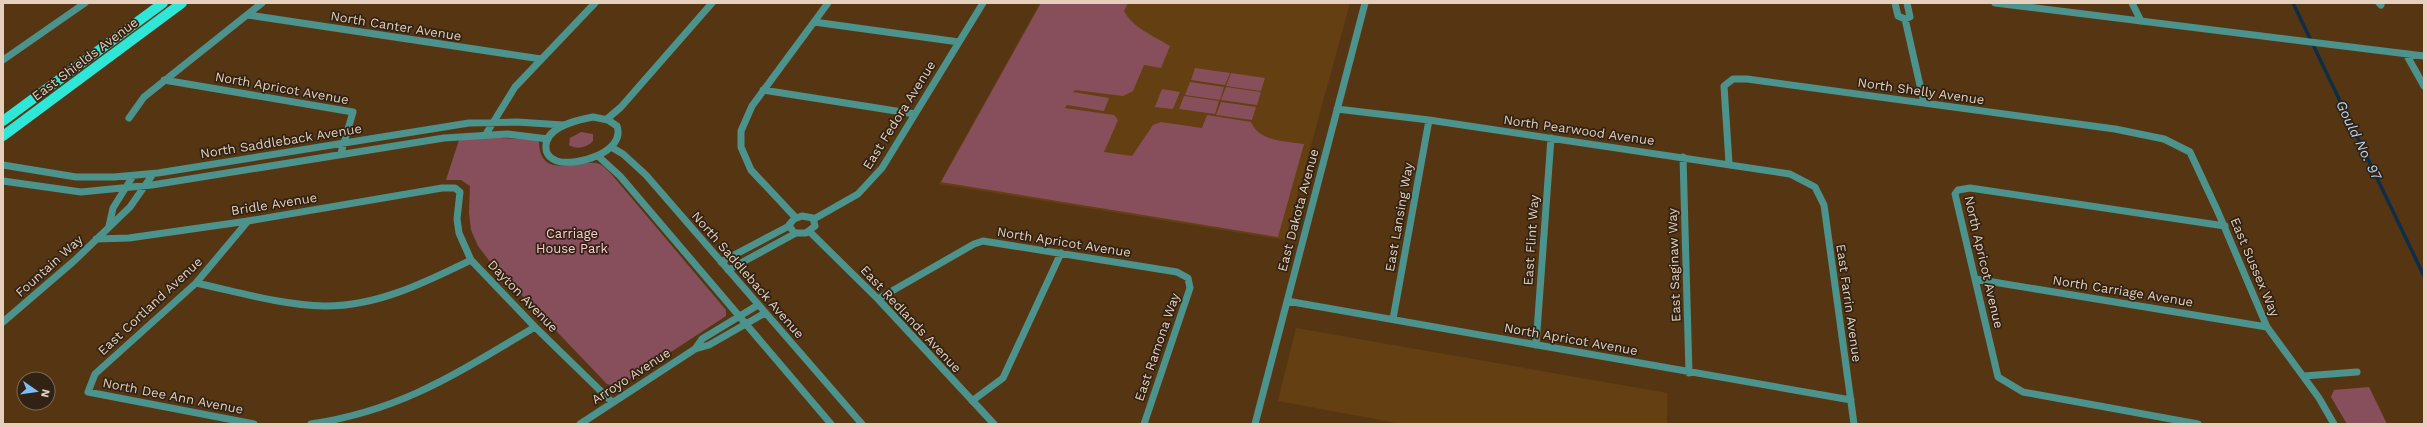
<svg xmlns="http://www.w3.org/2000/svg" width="2427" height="427" font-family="'Work Sans',sans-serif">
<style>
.built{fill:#643f12}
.green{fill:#874f5b}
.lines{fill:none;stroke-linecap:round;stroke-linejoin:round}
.stream{stroke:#0c2e49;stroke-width:3.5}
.minor{stroke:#4b938c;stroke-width:7}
.major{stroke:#2ee7d8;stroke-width:10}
.labels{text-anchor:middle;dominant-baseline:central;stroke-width:3.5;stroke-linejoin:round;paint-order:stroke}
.street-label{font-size:13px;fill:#e4d0bd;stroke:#312213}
.park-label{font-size:13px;fill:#f9cad2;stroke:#312213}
.water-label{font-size:14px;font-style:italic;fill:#b9d9f6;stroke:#312213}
</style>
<rect width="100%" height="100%" fill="#563612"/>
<path class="built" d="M 1040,3 L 1350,3 L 1285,240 L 939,184 Z
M 1296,328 L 1667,393 L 1667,424 L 1402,424 L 1278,401 Z"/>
<path class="green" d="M 1041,3 L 1128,3 L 1124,11 C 1133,28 1154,36 1170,46 L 1161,68 L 1144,65 L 1133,91 L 1123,96 L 1075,90 L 1073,92 L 1109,98 L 1104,111 L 1067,105 L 1065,108 L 1114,115 L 1118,120 L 1104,152 L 1132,156 L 1153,125 L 1161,122 L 1202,128 L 1207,115 L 1251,122 C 1259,142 1286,141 1304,144 L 1278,237 L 941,182 Z
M 1195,68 L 1230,73 L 1225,85 L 1191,80 Z
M 1231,73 L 1265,78 L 1261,91 L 1226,86 Z
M 1190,82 L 1224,87 L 1220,100 L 1185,95 Z
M 1226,87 L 1261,92 L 1257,105 L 1221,100 Z
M 1162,89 L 1180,92 L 1173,109 L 1155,107 Z
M 1184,96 L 1219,101 L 1215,114 L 1179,109 Z
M 1221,102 L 1256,107 L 1252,120 L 1216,115 Z
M 581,132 L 593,134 L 593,141 C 586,148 577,150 569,145 L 570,138 Z
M 482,137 L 536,140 L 539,142 C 540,180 576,160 596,163 C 603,164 608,171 613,176 L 726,310 L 726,316 L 622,384 L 614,386 L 607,384 L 491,263 L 478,246 L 471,230 L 469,213 L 470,186 L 461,180 L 446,180 L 459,140 Z
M 2369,387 L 2387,424 L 2347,424 L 2331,397 L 2334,390 Z"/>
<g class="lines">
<path class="stream" d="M 2293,3 L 2424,276"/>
<path class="minor" d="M 1895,3 L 1898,16 L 1905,19
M 1995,3 L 2424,56
M 2132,3 L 2141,21
M 2379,3 L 2381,5
M 248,15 L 541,59
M 1905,19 L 1924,103
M 1905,19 L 1910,17 L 1907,3
M 814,22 L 959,42
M 2406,54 L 2424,86
M 3,60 L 85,3
M 164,80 L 353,112 L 341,153
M 763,90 L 915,114
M 1337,109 L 1429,120 L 1790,174 L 1815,187 L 1824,205 L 1854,424
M 593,117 L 608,120 L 617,126 C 626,152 576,167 557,161 C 552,159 546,155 546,148 C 544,127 577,120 593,117 Z
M 129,118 L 144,97 L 262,3
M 607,119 L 621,107 L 712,3
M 486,134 L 515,87 L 595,3
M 611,147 L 623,154 L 646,175 L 862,424
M 598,156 L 620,176 L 831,424
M 1683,157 L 1689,373
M 1729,163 L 1724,86 L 1733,79 L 1747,79 L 2115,129 L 2164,139 L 2190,152 L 2218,212 L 2267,327 L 2319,398 L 2334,424
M 3,165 L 76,177 L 114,177 L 158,173 L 469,123 L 517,122 L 563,125
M 3,181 L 81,192 L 152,185 L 444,138 L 507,134 L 548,139
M 802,216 L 813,218 L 815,226 L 806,233 L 794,233 L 789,225 L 794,219 Z
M 796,218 L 751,170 L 741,147 L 741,131 L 752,106 L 828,3
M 814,219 L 858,194 L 882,168 L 983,3
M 248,221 L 196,283 L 95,374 L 88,392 L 254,424
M 109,226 L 113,208 L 133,176
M 809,231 L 878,299 L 994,424
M 96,239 L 129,238 L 248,221 L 442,188 L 455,188 L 460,192 L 457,219 L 459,233 L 471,260 L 535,327 L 612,402
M 721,262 L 789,226
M 728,270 L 796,233
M 1975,279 L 2267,327
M 196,283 C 238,292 281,305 324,306 C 376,307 426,282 471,260
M 878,299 L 974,244 L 983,241 L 1177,272 L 1188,278 L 1190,288 L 1144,424
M 1287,301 L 1851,400
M 1393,319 L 1429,120
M 3,322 L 74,261 L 130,207 L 153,174
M 1536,345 L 1551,138
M 695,349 L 702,339 L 758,305
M 2304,376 L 2357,372
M 972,401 L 1003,378 L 1061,253
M 311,424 C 403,410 457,373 535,327
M 580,424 L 695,349 L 709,345 L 765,313
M 1255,424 L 1365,3
M 2198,424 L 2023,392 L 1998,377 L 1955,194 L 1958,190 L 1970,188 L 2225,226"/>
<path class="major" d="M 3,121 L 163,3
M 3,136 L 182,3"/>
</g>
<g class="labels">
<g class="street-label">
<text transform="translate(396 26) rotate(9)">North Canter Avenue</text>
<text transform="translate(85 59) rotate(-37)">East Shields Avenue</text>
<text transform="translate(282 88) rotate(10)">North Apricot Avenue</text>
<text transform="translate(1921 91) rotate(8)">North Shelly Avenue</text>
<text transform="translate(899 115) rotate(-58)">East Fedora Avenue</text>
<text transform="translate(1579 130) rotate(8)">North Pearwood Avenue</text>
<text transform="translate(281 141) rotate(-9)">North Saddleback Avenue</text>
<text transform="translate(274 204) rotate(-9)">Bridle Avenue</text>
<text transform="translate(1298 210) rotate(-75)">East Dakota Avenue</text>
<text transform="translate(1399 217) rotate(-80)">East Lansing Way</text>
<text transform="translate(1531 240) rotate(-86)">East Flint Way</text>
<text transform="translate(1064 242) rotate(9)">North Apricot Avenue</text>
<text transform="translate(1984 262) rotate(77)">North Apricot Avenue</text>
<text transform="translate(1674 265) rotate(-92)">East Saginaw Way</text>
<text transform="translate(49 266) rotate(-42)">Fountain Way</text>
<text transform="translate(2255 267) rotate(67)">East Sussex Way</text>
<text transform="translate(748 275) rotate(49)">North Saddleback Avenue</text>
<text transform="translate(2123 291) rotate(9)">North Carriage Avenue</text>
<text transform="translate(523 296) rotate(46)">Dayton Avenue</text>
<text transform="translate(1849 303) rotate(82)">East Farrin Avenue</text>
<text transform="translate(150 306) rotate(-43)">East Cortland Avenue</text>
<text transform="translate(911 319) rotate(47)">East Redlands Avenue</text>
<text transform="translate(1571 339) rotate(10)">North Apricot Avenue</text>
<text transform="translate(1157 347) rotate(-71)">East Ramona Way</text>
<text transform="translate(631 376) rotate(-33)">Arroyo Avenue</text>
<text transform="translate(173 396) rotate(11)">North Dee Ann Avenue</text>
</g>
<g class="park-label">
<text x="572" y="233">Carriage<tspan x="572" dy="15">House Park</tspan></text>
</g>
<g class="water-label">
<text transform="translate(2359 140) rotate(64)">Gould No. 97</text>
</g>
</g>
<rect width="2427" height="427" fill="none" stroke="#e4d0bd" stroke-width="8"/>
<g transform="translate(36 391) rotate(103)"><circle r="19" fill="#312213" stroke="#796857"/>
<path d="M0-3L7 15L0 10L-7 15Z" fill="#7cbef9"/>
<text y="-6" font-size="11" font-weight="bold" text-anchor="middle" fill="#e4d0bd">N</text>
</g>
</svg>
